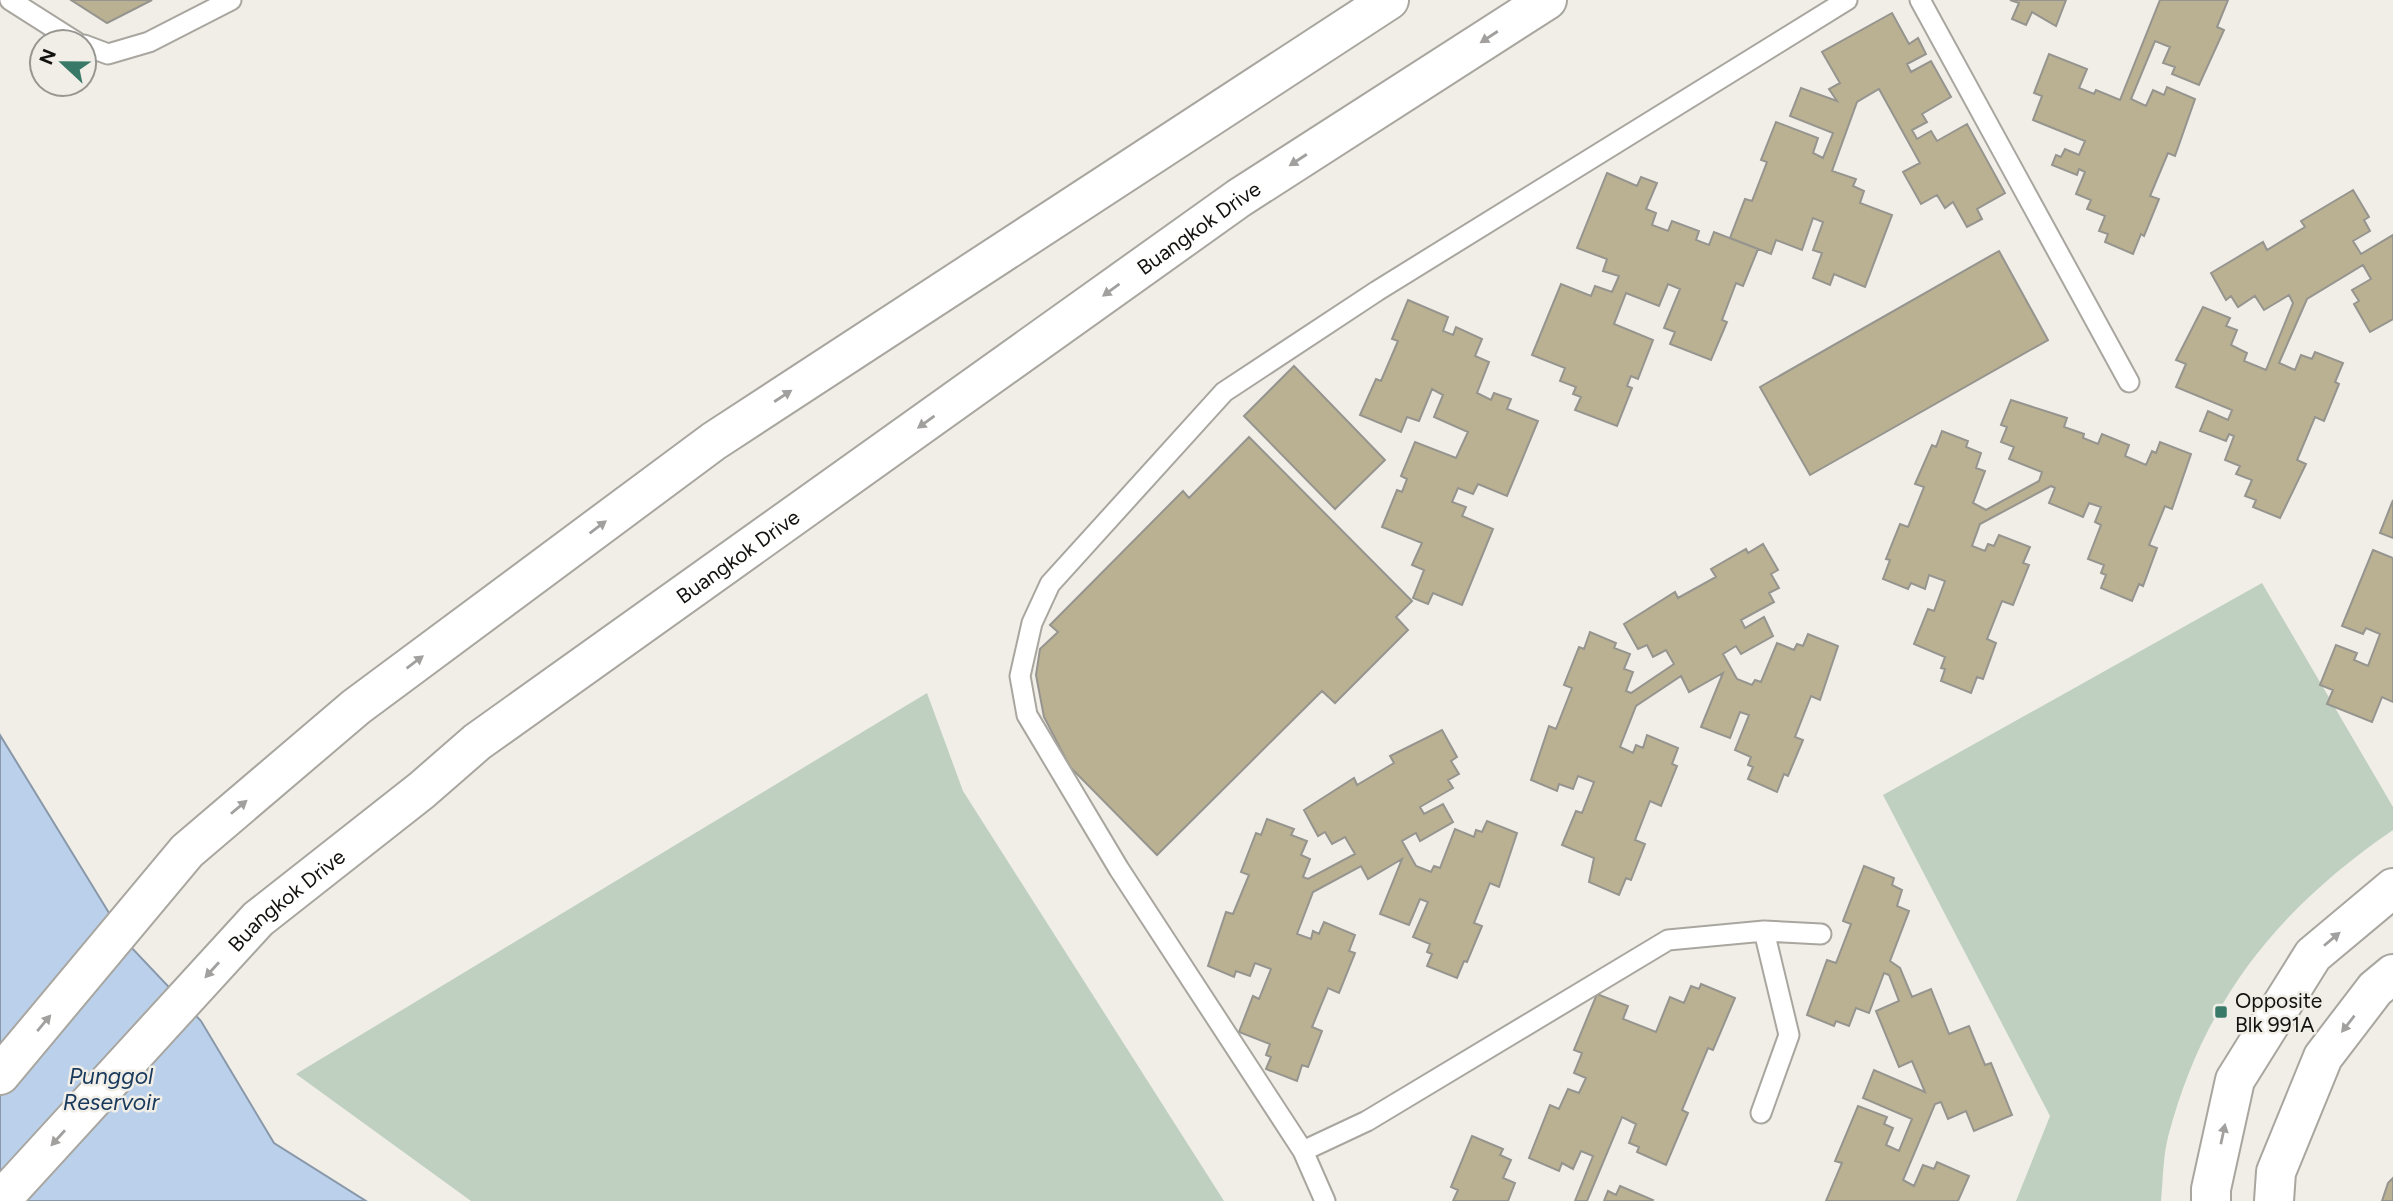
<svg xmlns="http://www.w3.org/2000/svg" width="2393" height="1201" font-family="Figtree,sans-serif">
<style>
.green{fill:#bfd0c0}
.water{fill:#bbd1eb;stroke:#8998a9;stroke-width:2}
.building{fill:#bab193;stroke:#96948e;stroke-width:2}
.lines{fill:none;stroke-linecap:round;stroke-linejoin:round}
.lane-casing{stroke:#a8a69f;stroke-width:23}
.street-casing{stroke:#a8a69f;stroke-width:42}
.primary-casing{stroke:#a8a69f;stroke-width:42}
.lane{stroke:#fff;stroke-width:19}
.street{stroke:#fff;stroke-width:38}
.primary{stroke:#fff;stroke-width:38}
.oneway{fill:#a1a09f}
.poi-dot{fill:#397968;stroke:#f0eee7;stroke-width:2.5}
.labels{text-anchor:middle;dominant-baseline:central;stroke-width:5;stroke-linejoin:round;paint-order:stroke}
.street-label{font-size:21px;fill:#13120f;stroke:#f0eee7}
.poi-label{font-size:21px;fill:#13120f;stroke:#f0eee7;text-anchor:start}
.water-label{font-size:23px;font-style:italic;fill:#18395c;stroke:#f0eee7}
</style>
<rect width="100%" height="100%" fill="#f0eee7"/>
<path class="green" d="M 2262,583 L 2393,807 L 2393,830 C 2278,909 2204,1000 2168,1137 C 2163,1157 2163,1180 2161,1201 L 2016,1201 L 2050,1116 L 1883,795 Z
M 927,693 L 963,791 L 1224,1201 L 471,1201 L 296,1074 Z"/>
<path class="water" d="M 0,735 L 128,944 L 201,1021 L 274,1143 L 366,1201 L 0,1201 Z"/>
<path class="building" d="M 71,0 L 152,0 L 107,23 Z
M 2010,0 L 2066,0 L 2056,26 L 2032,12 L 2026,25 L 2012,19 L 2019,3 Z
M 2160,0 L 2228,0 L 2217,27 L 2224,30 L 2199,85 L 2172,74 L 2175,67 L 2163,63 L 2170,47 L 2155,41 L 2131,99 L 2146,106 L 2153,90 L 2164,95 L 2167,87 L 2195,99 L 2175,156 L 2168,153 L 2150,196 L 2159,199 L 2144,236 L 2141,234 L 2133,254 L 2105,242 L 2108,234 L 2099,231 L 2105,216 L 2087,209 L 2091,200 L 2076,194 L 2085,172 L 2079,169 L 2077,175 L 2052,165 L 2056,155 L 2061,157 L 2065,149 L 2079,155 L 2085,141 L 2033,120 L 2042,96 L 2034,93 L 2049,54 L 2087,69 L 2079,88 L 2094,94 L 2096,90 L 2120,100 Z
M 1892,13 L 1909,44 L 1918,38 L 1926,54 L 1907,64 L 1911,72 L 1931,61 L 1951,97 L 1922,114 L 1927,122 L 1912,130 L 1917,139 L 1931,131 L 1937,141 L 1967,124 L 2005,193 L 1977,209 L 1982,219 L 1967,227 L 1953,202 L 1945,208 L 1937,195 L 1921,204 L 1903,172 L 1920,163 L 1879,89 L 1857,102 L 1832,171 L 1856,179 L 1853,186 L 1864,191 L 1860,203 L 1892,215 L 1865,287 L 1834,274 L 1830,285 L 1813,278 L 1822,253 L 1813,250 L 1823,222 L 1813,218 L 1802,250 L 1776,240 L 1771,254 L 1730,238 L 1745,199 L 1752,201 L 1767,162 L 1761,160 L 1776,122 L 1818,138 L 1813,153 L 1823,158 L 1833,133 L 1790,116 L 1801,88 L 1837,101 L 1829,89 L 1840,83 L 1822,52 Z
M 1607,173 L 1637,186 L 1641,177 L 1657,183 L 1646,209 L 1656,213 L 1652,225 L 1668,231 L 1672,221 L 1699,231 L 1696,240 L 1709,245 L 1714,232 L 1758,249 L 1743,286 L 1736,283 L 1722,320 L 1727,322 L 1711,360 L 1670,344 L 1675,332 L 1664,328 L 1680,289 L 1668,284 L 1659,306 L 1626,293 L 1614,324 L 1653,340 L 1638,379 L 1631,376 L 1627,386 L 1632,388 L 1617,426 L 1575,410 L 1581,397 L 1573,394 L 1576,387 L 1560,381 L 1565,368 L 1532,355 L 1561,284 L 1591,296 L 1595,286 L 1612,292 L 1619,276 L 1603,271 L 1607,259 L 1577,248 Z
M 2353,190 L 2369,217 L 2364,220 L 2370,231 L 2353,241 L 2361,254 L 2393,235 L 2393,319 L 2370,332 L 2354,304 L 2359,301 L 2352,290 L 2371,279 L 2363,265 L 2307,299 L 2279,363 L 2295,370 L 2301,355 L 2312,359 L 2315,352 L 2343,363 L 2335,382 L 2339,384 L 2324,421 L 2315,417 L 2297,460 L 2306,464 L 2280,518 L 2253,507 L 2256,500 L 2245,496 L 2252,480 L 2236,474 L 2240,466 L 2225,460 L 2234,436 L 2229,434 L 2226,441 L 2200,431 L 2208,411 L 2228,420 L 2232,410 L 2176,387 L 2186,364 L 2176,360 L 2203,307 L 2230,318 L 2226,326 L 2237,330 L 2231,345 L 2247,353 L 2244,361 L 2266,370 L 2293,303 L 2289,295 L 2264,310 L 2255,296 L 2238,307 L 2231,296 L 2226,300 L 2211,273 L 2263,242 L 2267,250 L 2305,227 L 2301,221 Z
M 1999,251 L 2048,340 L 1810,475 L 1760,387 Z
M 1408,300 L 1448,317 L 1443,331 L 1453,335 L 1456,327 L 1482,339 L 1475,356 L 1489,362 L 1477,393 L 1491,400 L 1494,393 L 1511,399 L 1507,409 L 1538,421 L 1507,496 L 1478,484 L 1473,494 L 1458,488 L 1452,502 L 1466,507 L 1462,516 L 1493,529 L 1462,605 L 1433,593 L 1428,604 L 1413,598 L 1424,570 L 1412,565 L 1422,543 L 1382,527 L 1397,490 L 1402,492 L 1407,479 L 1401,476 L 1415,442 L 1456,458 L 1468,432 L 1434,417 L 1443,395 L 1432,389 L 1419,421 L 1407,417 L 1401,432 L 1360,415 L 1376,379 L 1381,381 L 1398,341 L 1392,339 Z
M 1294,366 L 1385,460 L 1335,509 L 1244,416 Z
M 2011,400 L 2067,418 L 2064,427 L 2084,434 L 2083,438 L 2098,444 L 2102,434 L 2129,445 L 2125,456 L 2146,465 L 2152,451 L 2156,453 L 2160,442 L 2191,454 L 2172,509 L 2165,506 L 2149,545 L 2157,548 L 2143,586 L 2139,584 L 2132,601 L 2101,588 L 2106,575 L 2101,573 L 2104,565 L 2088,559 L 2101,525 L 2095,522 L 2101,507 L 2089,503 L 2083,517 L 2049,503 L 2055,488 L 2051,486 L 1980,524 L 1972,546 L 1985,551 L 1988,544 L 1994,546 L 1999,535 L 2030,547 L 2023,563 L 2029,565 L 2013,605 L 2002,601 L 1987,639 L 1996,643 L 1983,679 L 1977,677 L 1971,693 L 1941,681 L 1945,669 L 1941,668 L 1945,657 L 1914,644 L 1928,609 L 1934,611 L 1945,581 L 1929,575 L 1925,589 L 1911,583 L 1908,589 L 1883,579 L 1890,560 L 1886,559 L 1900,524 L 1908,527 L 1924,487 L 1915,484 L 1932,445 L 1936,447 L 1942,431 L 1968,441 L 1966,447 L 1981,453 L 1976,468 L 1985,471 L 1973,503 L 1986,510 L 2039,481 L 2042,472 L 2009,459 L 2014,447 L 2001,442 L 2007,427 L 2001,425 Z
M 1249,437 L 1412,601 L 1396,617 L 1408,630 L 1335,703 L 1322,691 L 1157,855 L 1070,767 L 1044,717 L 1036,675 L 1040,649 L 1058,632 L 1050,625 L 1183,491 L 1189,498 Z
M 2393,500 L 2393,538 L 2380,533 Z
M 1763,544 L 1778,570 L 1771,574 L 1779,588 L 1769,593 L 1774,602 L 1741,620 L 1745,628 L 1764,617 L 1773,636 L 1741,654 L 1736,646 L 1723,654 L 1737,679 L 1752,685 L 1755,680 L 1761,682 L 1777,643 L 1794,650 L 1797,644 L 1803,646 L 1808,634 L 1838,646 L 1820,700 L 1811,696 L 1795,737 L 1803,740 L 1788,776 L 1784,774 L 1777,792 L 1748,779 L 1753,767 L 1748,765 L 1751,757 L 1735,750 L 1749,715 L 1740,712 L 1730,738 L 1701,727 L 1723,673 L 1689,692 L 1681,676 L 1636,706 L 1620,747 L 1633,753 L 1636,745 L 1643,748 L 1647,735 L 1678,748 L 1672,764 L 1677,766 L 1661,806 L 1650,801 L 1635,840 L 1645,844 L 1631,880 L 1626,878 L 1619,895 L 1589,882 L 1594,858 L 1562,845 L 1576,811 L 1582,813 L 1594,782 L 1578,776 L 1573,789 L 1559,784 L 1557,791 L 1531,780 L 1549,726 L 1556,729 L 1572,688 L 1564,685 L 1579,647 L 1584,649 L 1590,632 L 1616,643 L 1614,648 L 1630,654 L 1624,669 L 1633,672 L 1626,691 L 1631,693 L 1674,664 L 1666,650 L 1653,657 L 1647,645 L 1638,649 L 1624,624 L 1675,592 L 1678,598 L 1716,577 L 1711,569 L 1746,549 L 1748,553 Z
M 2373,550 L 2393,558 L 2393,702 L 2382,697 L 2372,722 L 2327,704 L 2333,690 L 2320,685 L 2336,645 L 2357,653 L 2354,660 L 2368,666 L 2380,634 L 2366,628 L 2363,634 L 2342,626 Z
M 1442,730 L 1457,757 L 1451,761 L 1459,774 L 1448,780 L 1453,788 L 1420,807 L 1424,814 L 1443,804 L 1453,822 L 1420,841 L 1416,833 L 1402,841 L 1416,866 L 1431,872 L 1434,866 L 1440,868 L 1455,829 L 1474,837 L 1476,830 L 1482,832 L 1487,821 L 1517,833 L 1499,887 L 1490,883 L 1474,923 L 1482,926 L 1467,962 L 1464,961 L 1457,978 L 1427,966 L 1432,954 L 1427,952 L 1430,944 L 1413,937 L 1428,902 L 1420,899 L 1409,925 L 1380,914 L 1402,859 L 1368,879 L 1361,866 L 1313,892 L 1297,934 L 1311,939 L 1313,931 L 1319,934 L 1324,922 L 1355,935 L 1349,951 L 1355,953 L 1339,993 L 1328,988 L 1312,1027 L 1322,1031 L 1308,1067 L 1302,1065 L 1297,1081 L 1266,1069 L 1271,1057 L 1266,1055 L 1270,1044 L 1239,1032 L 1253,996 L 1259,999 L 1271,969 L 1255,963 L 1250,976 L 1236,971 L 1234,977 L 1208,966 L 1226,912 L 1233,914 L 1249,875 L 1241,872 L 1256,833 L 1261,835 L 1267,819 L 1294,829 L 1291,835 L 1307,841 L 1301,855 L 1310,859 L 1303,877 L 1308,879 L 1355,854 L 1345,837 L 1332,844 L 1325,832 L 1318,836 L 1304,810 L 1354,778 L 1357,785 L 1394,763 L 1390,756 Z
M 1864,866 L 1894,878 L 1892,885 L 1902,890 L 1897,906 L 1909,911 L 1890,961 L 1900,968 L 1912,997 L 1931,989 L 1949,1034 L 1969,1026 L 1985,1065 L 1991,1063 L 2012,1115 L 1974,1131 L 1966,1111 L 1948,1119 L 1941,1102 L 1935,1104 L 1903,1180 L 1914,1186 L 1923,1165 L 1934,1169 L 1937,1162 L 1969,1176 L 1958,1201 L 1826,1201 L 1842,1163 L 1835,1161 L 1858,1106 L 1887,1117 L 1884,1124 L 1893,1128 L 1886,1145 L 1899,1151 L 1912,1119 L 1863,1098 L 1874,1070 L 1925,1092 L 1912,1061 L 1899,1067 L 1876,1011 L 1899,1001 L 1889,975 L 1884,973 L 1869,1013 L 1856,1008 L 1849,1026 L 1836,1021 L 1834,1026 L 1807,1015 L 1827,960 L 1836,963 L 1851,924 L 1843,921 Z
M 1701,984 L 1735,998 L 1713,1050 L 1708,1048 L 1682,1110 L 1688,1113 L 1666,1165 L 1637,1152 L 1639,1147 L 1629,1143 L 1636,1124 L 1622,1117 L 1587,1201 L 1575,1201 L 1593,1156 L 1581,1151 L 1573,1169 L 1562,1163 L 1559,1171 L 1529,1158 L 1550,1105 L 1559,1109 L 1568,1089 L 1579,1093 L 1586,1078 L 1574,1073 L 1582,1053 L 1574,1050 L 1597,994 L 1628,1006 L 1623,1019 L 1656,1032 L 1670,997 L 1684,1003 L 1691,986 L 1699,989 Z
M 1472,1136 L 1503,1149 L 1500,1155 L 1511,1160 L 1503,1178 L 1515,1183 L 1508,1201 L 1453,1201 L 1458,1190 L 1451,1187 Z
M 2393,1178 L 2393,1201 L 2382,1201 L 2388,1183 Z
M 1620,1186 L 1653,1200 L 1652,1201 L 1604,1201 L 1608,1191 L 1616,1195 Z"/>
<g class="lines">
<defs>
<path id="lane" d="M 10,0 L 76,42
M 1920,0 L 2129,382
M 84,45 L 108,54 L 149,42 L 231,0
M 1761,1113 L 1789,1035 L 1764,931
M 1303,1151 L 1367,1121 L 1668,940 L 1764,931 L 1821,934
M 1325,1201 L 1303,1151 L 1119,869 L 1027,715 L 1020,676 L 1032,623 L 1050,584 L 1224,392 L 1377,291 L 1847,0"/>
<path id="street" d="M 2211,1201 L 2211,1189 L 2235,1080 L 2313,955 L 2393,888
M 2274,1201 L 2276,1172 L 2323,1057 L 2375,989 L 2393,974"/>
<g id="primary">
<path d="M 0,1075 L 187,851 L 356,707 L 714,441 L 1389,0"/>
<path id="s1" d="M 0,1201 L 258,919 L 422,790 L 477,742 L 1239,198 L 1547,0"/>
</g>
</defs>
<use href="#lane" class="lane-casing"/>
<use href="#street" class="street-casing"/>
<use href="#primary" class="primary-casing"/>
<use href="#lane" class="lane"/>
<use href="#street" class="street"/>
<use href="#primary" class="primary"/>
</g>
<defs><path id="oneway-solid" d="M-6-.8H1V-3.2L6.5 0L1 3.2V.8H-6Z" transform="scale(1.75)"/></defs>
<g class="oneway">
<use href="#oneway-solid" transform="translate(1489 37) rotate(147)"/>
<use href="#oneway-solid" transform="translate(1298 160) rotate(147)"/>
<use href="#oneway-solid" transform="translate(1111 290) rotate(144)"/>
<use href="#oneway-solid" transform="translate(783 396) rotate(-33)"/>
<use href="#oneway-solid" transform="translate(926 422) rotate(144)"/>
<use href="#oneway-solid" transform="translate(598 527) rotate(-37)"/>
<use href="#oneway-solid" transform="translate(415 662) rotate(-37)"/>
<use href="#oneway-solid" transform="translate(239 807) rotate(-40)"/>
<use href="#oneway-solid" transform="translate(2332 939) rotate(-40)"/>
<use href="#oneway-solid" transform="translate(212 970) rotate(132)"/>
<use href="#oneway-solid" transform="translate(44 1023) rotate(-50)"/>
<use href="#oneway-solid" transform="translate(2348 1024) rotate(128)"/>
<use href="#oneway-solid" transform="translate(2223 1134) rotate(-78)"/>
<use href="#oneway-solid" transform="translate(58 1138) rotate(132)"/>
</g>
<rect class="poi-dot" x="2214" y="1005" width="14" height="14" rx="3.5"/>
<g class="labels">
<g class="street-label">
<text stroke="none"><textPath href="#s1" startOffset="1550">Buangkok Drive</textPath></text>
<text stroke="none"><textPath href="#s1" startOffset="984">Buangkok Drive</textPath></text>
<text stroke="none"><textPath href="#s1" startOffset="416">Buangkok Drive</textPath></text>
</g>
<g class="poi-label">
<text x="2235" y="1000">Opposite<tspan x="2235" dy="24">Blk 991A</tspan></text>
</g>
<g class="water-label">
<text x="111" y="1076">Punggol<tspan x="111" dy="26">Reservoir</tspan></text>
</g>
</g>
<g transform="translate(63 63) rotate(292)"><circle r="33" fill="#f0eee7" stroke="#989691" stroke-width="2"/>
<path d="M0-5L12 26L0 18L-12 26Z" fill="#397968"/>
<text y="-10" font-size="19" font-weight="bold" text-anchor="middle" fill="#13120f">N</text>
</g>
</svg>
